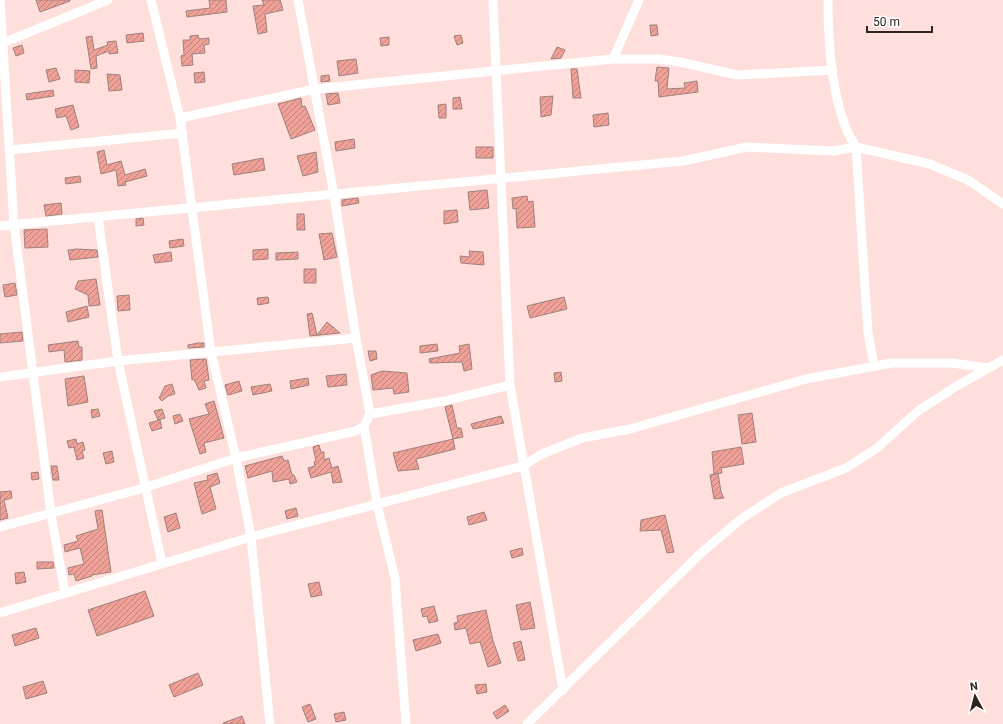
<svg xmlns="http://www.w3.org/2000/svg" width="1003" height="724" font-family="Roboto,sans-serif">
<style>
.building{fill:url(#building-hatch);stroke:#9e817e}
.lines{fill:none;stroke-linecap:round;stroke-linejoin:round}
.street{stroke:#fff;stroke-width:9}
</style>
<defs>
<pattern id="building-hatch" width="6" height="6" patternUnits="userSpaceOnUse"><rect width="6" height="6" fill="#efa097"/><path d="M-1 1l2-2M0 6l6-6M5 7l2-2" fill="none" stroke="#c2827b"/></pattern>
</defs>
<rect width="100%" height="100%" fill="#ffdfdb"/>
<path class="building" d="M 36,0 L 70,0 L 70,1 L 40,12 Z
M 209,0 L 226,0 L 227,12 L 187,17 L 186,11 L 210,8 Z
M 262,0 L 280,0 L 283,10 L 265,14 L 267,32 L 258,34 L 253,6 L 264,5 Z
M 650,25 L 657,25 L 658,35 L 651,36 Z
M 143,33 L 144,41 L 127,43 L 126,35 Z
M 198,35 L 199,39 L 209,38 L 209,44 L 204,45 L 205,53 L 192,54 L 193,65 L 182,66 L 181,56 L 184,55 L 183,40 L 190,40 L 190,36 Z
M 461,35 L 463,43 L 457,45 L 454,36 Z
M 92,36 L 94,50 L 108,45 L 107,42 L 116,41 L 118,53 L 109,54 L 109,51 L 96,56 L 97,68 L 91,69 L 86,37 Z
M 389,37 L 389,45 L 381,46 L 380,38 Z
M 22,45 L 24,53 L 16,56 L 13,48 Z
M 557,47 L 565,50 L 561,58 L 551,59 Z
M 356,59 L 358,73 L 339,76 L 337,61 Z
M 657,67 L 669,68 L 667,89 L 685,88 L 684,83 L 697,81 L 698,92 L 659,97 L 658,81 L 655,81 Z
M 56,68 L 60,79 L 49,82 L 46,70 Z
M 571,69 L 577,69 L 581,98 L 573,98 Z
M 75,70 L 90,71 L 89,83 L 75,82 Z
M 204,72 L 205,82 L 195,83 L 194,73 Z
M 107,74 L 120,75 L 122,90 L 109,91 Z
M 329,75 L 330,81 L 321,82 L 321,76 Z
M 53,90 L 54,96 L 27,100 L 26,94 Z
M 338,93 L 340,103 L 328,105 L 326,94 Z
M 553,96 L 551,115 L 541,117 L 540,97 Z
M 460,97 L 462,109 L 453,109 L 453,98 Z
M 301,98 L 302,107 L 305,106 L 315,130 L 291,139 L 278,104 Z
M 446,104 L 446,118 L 439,118 L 438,105 Z
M 73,105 L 79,127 L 71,130 L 66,116 L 57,118 L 55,109 Z
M 608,113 L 609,125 L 594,127 L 593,115 Z
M 354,139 L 355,148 L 336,151 L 335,142 Z
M 476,147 L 493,147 L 493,158 L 476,158 Z
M 104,150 L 107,165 L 121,161 L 125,175 L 145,169 L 147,176 L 125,182 L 126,185 L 118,186 L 116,170 L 101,174 L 97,152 Z
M 316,152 L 318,172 L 303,176 L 297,156 Z
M 263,158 L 265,170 L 234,175 L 232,164 Z
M 80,176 L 81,182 L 66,184 L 65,178 Z
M 487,190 L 489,208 L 470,210 L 468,192 Z
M 527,196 L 528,202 L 533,201 L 535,227 L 517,228 L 516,208 L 513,209 L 512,198 Z
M 358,198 L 359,203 L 342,206 L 342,200 Z
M 61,203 L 62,214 L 46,216 L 44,205 Z
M 457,210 L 458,222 L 444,224 L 444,211 Z
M 297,214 L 304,214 L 305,230 L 297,230 Z
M 143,218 L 144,225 L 136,226 L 136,219 Z
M 47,229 L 48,247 L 25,248 L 24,230 Z
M 332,233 L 337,257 L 324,260 L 319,234 Z
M 183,239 L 184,246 L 170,248 L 169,241 Z
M 77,249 L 97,250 L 98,257 L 70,260 L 68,250 Z
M 268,249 L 268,259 L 253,260 L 253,250 Z
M 469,251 L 483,252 L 484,265 L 461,263 L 460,256 L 470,257 Z
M 171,252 L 172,261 L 155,263 L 153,255 Z
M 298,252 L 298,259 L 276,260 L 276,253 Z
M 304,269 L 316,269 L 316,283 L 304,283 Z
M 96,279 L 100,305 L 89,306 L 88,295 L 75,289 L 78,281 Z
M 15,283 L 17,295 L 5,297 L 3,285 Z
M 129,295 L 130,310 L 118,311 L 117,296 Z
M 268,297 L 269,303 L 258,305 L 257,298 Z
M 564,297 L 567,309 L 530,318 L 527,306 Z
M 87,306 L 89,317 L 68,322 L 66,312 Z
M 312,313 L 317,335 L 327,322 L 340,333 L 310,336 L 307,314 Z
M 22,332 L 23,341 L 0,343 L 0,334 Z
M 78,341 L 79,347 L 82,347 L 82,360 L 65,362 L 64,350 L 49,352 L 48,345 Z
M 198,343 L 204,343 L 204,347 L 188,348 L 188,345 Z
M 437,344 L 438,351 L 420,353 L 420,346 Z
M 469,344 L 472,369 L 464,371 L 462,362 L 430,363 L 429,359 L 460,353 L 459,346 Z
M 368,351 L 376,351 L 377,359 L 370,361 Z
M 206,359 L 209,380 L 204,381 L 206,388 L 199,390 L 194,379 L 192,380 L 190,360 Z
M 382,371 L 407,373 L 409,392 L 394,394 L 393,388 L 373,390 L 371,375 Z
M 561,372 L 562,381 L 555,382 L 554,373 Z
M 346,374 L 347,385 L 328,387 L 326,376 Z
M 84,376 L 88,402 L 68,406 L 65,379 Z
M 308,378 L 309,385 L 291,389 L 290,381 Z
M 239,381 L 242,391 L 228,395 L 225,385 Z
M 172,384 L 175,394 L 168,396 L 162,401 L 159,398 L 165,386 Z
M 270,384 L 272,391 L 253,395 L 251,387 Z
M 214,401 L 224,438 L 204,443 L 206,452 L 200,454 L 189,419 L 209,414 L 205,404 Z
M 452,405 L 457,428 L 461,428 L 463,437 L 453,439 L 445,407 Z
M 98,409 L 100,416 L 92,418 L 91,410 Z
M 162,409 L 165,418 L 158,420 L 154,411 Z
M 752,413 L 756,442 L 742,444 L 738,415 Z
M 180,414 L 183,421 L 175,424 L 173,416 Z
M 501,416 L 504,423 L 473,429 L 471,424 Z
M 160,420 L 162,428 L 152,431 L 149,423 Z
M 76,439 L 77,444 L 83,442 L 85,450 L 82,451 L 84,458 L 77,460 L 74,447 L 69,448 L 67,441 Z
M 453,439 L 455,449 L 416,459 L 419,469 L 398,471 L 393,453 Z
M 319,445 L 321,452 L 324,452 L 324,460 L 329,458 L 332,468 L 338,466 L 342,482 L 333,483 L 331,472 L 311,478 L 308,468 L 315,466 L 314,462 L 316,461 L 313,447 Z
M 741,447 L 744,464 L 721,468 L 722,473 L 714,474 L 712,452 Z
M 112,451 L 114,462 L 106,464 L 103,453 Z
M 282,456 L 284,461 L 288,460 L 292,475 L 294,475 L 297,482 L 290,484 L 289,479 L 273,482 L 272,471 L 248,478 L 245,466 Z
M 51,466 L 57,466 L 59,480 L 53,480 Z
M 38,472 L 39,479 L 32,480 L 31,473 Z
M 217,473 L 220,483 L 210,487 L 216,509 L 202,514 L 194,483 L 208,480 L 207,476 Z
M 718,473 L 721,492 L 724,498 L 714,499 L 710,475 Z
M 11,491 L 12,498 L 4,500 L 8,518 L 0,520 L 0,492 Z
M 296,508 L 298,516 L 287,519 L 285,511 Z
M 102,510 L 111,572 L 92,575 L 92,576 L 76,581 L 74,574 L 69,575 L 68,568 L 84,564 L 80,548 L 65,552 L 64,545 L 78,541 L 76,536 L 98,529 L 95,511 Z
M 484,512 L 487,520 L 469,525 L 467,517 Z
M 176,513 L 180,528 L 168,532 L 164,517 Z
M 665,515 L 674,552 L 667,553 L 661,530 L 640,531 L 641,520 Z
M 522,548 L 523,555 L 512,558 L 510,551 Z
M 37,562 L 53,562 L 54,568 L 37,569 Z
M 24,572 L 26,582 L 16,584 L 15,573 Z
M 319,582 L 322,595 L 311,597 L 308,584 Z
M 145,591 L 154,616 L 97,636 L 88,610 Z
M 530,602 L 535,628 L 521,630 L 516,605 Z
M 434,606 L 438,621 L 429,623 L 427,616 L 423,617 L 421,609 Z
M 486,610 L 493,641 L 501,663 L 488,667 L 480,642 L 470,644 L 466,628 L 455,630 L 454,623 L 458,622 L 457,616 Z
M 36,628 L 39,638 L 15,646 L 12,635 Z
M 438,634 L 441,643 L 416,651 L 413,640 Z
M 521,641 L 525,660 L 518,661 L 513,643 Z
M 198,673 L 203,685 L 174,697 L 169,685 Z
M 43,681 L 47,693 L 26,699 L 23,687 Z
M 486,684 L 487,692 L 477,694 L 475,685 Z
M 310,704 L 316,719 L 308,722 L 302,707 Z
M 505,705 L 509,711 L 497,719 L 493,713 Z
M 344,712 L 346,720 L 336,722 L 334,714 Z
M 242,716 L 245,724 L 223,724 L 223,723 Z"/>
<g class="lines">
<path class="street" d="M 0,0 L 14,224 L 51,514 L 65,593
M 151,0 L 180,118 L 211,352 L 236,458 L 251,537 L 270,724
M 298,0 L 334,195 L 356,338 L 370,414
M 493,0 L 510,385
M 639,0 L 613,59 L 658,59 L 680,62 L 737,75 L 833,70
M 828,0 C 828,43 832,112 856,147 L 868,333 L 874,365
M 0,44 L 108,0
M 180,118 L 315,89 L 613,59
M 10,150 L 183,133
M 98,217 L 118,361 L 162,563
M 0,226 L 683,161 L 747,147 L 833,151 L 856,147 L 930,164 L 968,180 L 1003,204
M 0,377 L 118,361 L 356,338
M 364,426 L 377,504 L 395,578 L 406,724
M 0,527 L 144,488 L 236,458 L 356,431 L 364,426 L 370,414 L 444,401 L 510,385 L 563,690
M 0,613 L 251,537 L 523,466 L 542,454 L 582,438 L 630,429 L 806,379 L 892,363 L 952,363 L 989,368
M 527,724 L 700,554 L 741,519 L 781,493 L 846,468 L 877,448 L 918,411 L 955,387 L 1003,360"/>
</g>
<g transform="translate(975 696) rotate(353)" stroke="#ffffff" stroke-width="3" paint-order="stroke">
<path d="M0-3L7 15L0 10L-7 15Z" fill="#2f2322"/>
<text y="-6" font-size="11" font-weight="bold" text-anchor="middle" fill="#2f2322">N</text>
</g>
<path d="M867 26v6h65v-6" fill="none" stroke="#2f2322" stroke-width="2"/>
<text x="873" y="26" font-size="12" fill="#2f2322" stroke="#ffffff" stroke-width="3" paint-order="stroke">50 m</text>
</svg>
